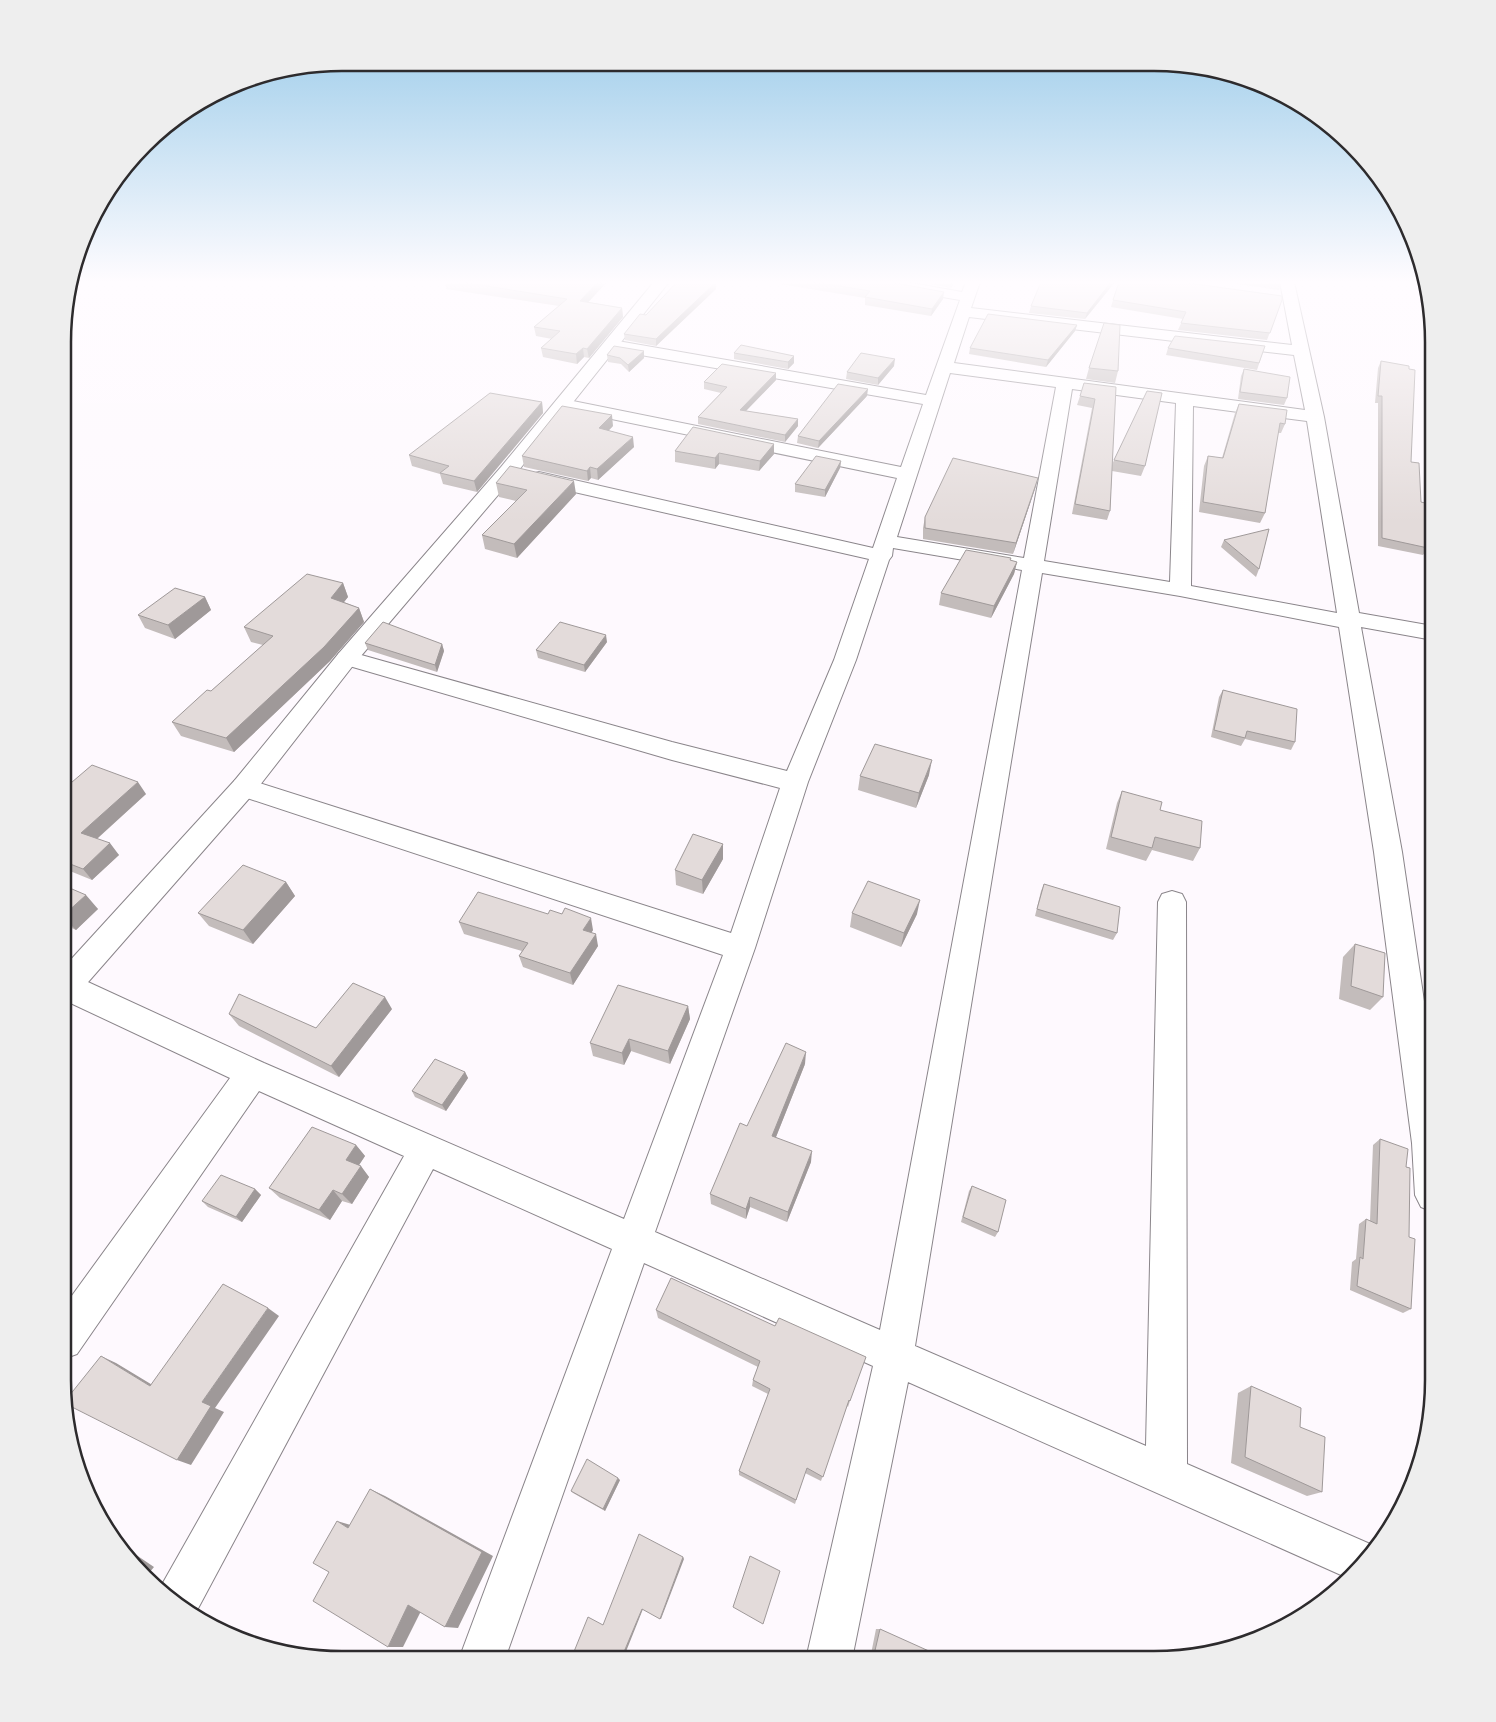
<svg xmlns="http://www.w3.org/2000/svg" width="1496" height="1722" font-family="'PT Serif',serif">
<style>
.lines{fill:none;stroke-linecap:round;stroke-linejoin:round}
.minor-casing{stroke:#8a858a;stroke-width:2}
.tertiary-casing{stroke:#8a858a;stroke-width:2}
.minor{fill:#fff;fill-rule:evenodd}
.tertiary{fill:#fff;fill-rule:evenodd}
.wall{fill:#c3bcbb}
.shaded-wall{fill:#9f9999}
.building{fill:#e3dbda;stroke:#9f9999}
.rim{fill:none;stroke:#2d2b2d;stroke-width:2.5}
</style>
<rect width="100%" height="100%" fill="#fef9fe"/>
<g class="lines">
<defs>
<path id="minor" d="M 871,282 L 906,282 L 962,292 L 966,282 L 980,282 L 971,308 L 1292,345 L 1280,282 L 1294,282 L 1324,417 L 1359,613 L 1433,626 L 1433,640 L 1361,627 L 1402,852 L 1433,1062 L 1433,1212 L 1421,1207 L 1415,1195 L 1412,1143 L 1374,852 L 1339,627 L 1180,596 L 1042,573 L 915,1346 L 1146,1446 L 1158,902 L 1162,894 L 1172,891 L 1182,894 L 1186,902 L 1187,1464 L 1377,1547 L 1350,1579 L 908,1382 L 852,1659 L 806,1659 L 873,1366 L 644,1263 L 505,1659 L 459,1659 L 612,1249 L 433,1169 L 194,1616 L 160,1590 L 160,1588 L 404,1156 L 259,1091 L 77,1354 L 63,1359 L 63,1308 L 230,1078 L 64,1000 L 64,974 L 77,977 L 264,1063 L 624,1219 L 723,955 L 235,794 L 231,787 L 235,780 L 244,778 L 731,933 L 780,788 L 672,760 L 339,663 L 336,658 L 339,653 L 347,651 L 672,742 L 787,771 L 834,660 L 869,559 L 539,484 L 532,482 L 530,478 L 532,474 L 539,472 L 873,548 L 897,478 L 563,409 L 557,408 L 554,404 L 557,400 L 563,399 L 901,467 L 923,404 L 612,350 L 606,348 L 604,345 L 606,342 L 612,340 L 926,395 L 960,300 L 878,286 ZM 969,317 L 1294,355 L 1305,410 L 954,363 ZM 950,373 L 1056,387 L 1024,558 L 897,537 ZM 1072,389 L 1176,403 L 1170,582 L 1044,561 ZM 1193,406 L 1307,421 L 1337,613 L 1191,586 ZM 893,548 L 1022,570 L 880,1330 L 655,1232 L 755,948 L 808,782 L 856,660 L 889,560 L 892,556 Z"/>
<path id="tertiary" d="M 654,282 L 669,282 L 515,475 L 355,663 L 253,794 L 75,997 L 64,1001 L 65,966 L 235,780 L 339,653 L 501,467 Z"/>
</defs>
<use href="#minor" class="minor-casing"/>
<use href="#tertiary" class="tertiary-casing"/>
<use href="#minor" class="minor"/>
<use href="#tertiary" class="tertiary"/>
</g>
<path class="wall" d="M 445,282 L 607,282 L 588,302 L 622,308 L 623,317 L 589,358 L 584,357 L 577,364 L 543,357 L 541,348 L 552,339 L 536,336 L 534,327 L 559,306 L 446,289 Z
M 768,282 L 890,282 L 943,299 L 931,316 L 865,305 L 865,298 Z
M 919,282 L 955,282 L 951,288 Z
M 1041,282 L 1115,282 L 1085,319 L 1029,313 L 1031,306 Z
M 1224,282 L 1282,282 L 1279,290 Z
M 716,289 L 656,346 L 625,340 L 624,334 L 646,315 Z
M 1113,300 L 1282,300 L 1267,340 L 1178,330 L 1183,319 L 1111,307 Z
M 1077,325 L 1075,331 L 1046,367 L 969,354 L 970,348 Z
M 1265,346 L 1257,370 L 1166,355 L 1168,348 Z
M 644,351 L 644,358 L 629,372 L 621,364 L 608,362 L 607,355 Z
M 734,353 L 794,363 L 788,369 L 734,359 Z
M 1381,361 L 1411,462 L 1421,502 L 1433,505 L 1433,551 L 1427,550 L 1423,555 L 1378,546 L 1378,403 L 1375,403 L 1378,368 Z
M 894,366 L 878,385 L 846,379 L 847,372 Z
M 1089,368 L 1118,371 L 1115,383 L 1086,379 Z
M 1244,369 L 1287,398 L 1284,405 L 1238,399 L 1241,376 Z
M 776,380 L 746,411 L 798,419 L 798,426 L 785,442 L 698,424 L 698,417 L 721,393 L 704,389 L 704,382 Z
M 1116,387 L 1112,465 L 1114,460 L 1145,466 L 1141,476 L 1112,471 L 1110,511 L 1107,520 L 1072,514 L 1092,408 L 1077,405 L 1080,396 Z
M 867,396 L 818,448 L 797,443 L 798,436 Z
M 542,402 L 543,413 L 477,492 L 443,484 L 440,474 L 412,466 L 409,455 Z
M 1239,404 L 1285,424 L 1281,433 L 1278,433 L 1265,513 L 1260,523 L 1199,512 L 1204,466 L 1208,456 L 1222,458 L 1235,413 Z
M 613,426 L 608,431 L 634,447 L 598,480 L 591,478 L 588,481 L 524,467 L 522,456 Z
M 774,444 L 774,454 L 759,471 L 719,464 L 715,469 L 675,462 L 675,451 Z
M 841,461 L 840,468 L 825,497 L 795,492 L 795,484 Z
M 1038,478 L 1035,489 L 1013,554 L 923,539 L 923,528 L 925,517 Z
M 496,483 L 576,494 L 517,558 L 485,549 L 482,535 L 516,501 L 499,497 Z
M 1224,540 L 1259,569 L 1256,577 L 1221,547 Z
M 1010,561 L 1017,562 L 1014,574 L 991,618 L 939,605 L 941,593 Z
M 343,583 L 348,597 L 344,602 L 359,608 L 364,622 L 330,661 L 234,752 L 181,736 L 172,722 L 211,691 L 263,645 L 251,642 L 244,627 Z
M 205,597 L 211,610 L 175,639 L 145,628 L 138,615 Z
M 607,642 L 585,672 L 538,658 L 536,650 Z
M 365,643 L 442,644 L 444,651 L 437,672 L 368,650 Z
M 1223,690 L 1295,742 L 1291,750 L 1245,739 L 1241,746 L 1211,737 L 1219,697 Z
M 929,775 L 916,808 L 858,790 L 860,776 Z
M 65,788 L 146,794 L 97,839 L 119,855 L 92,880 L 65,869 Z
M 1122,791 L 1160,810 L 1200,848 L 1193,861 L 1152,850 L 1146,861 L 1106,849 L 1117,803 Z
M 723,844 L 723,859 L 703,894 L 676,885 L 675,870 Z
M 1433,858 L 1433,950 L 1427,950 L 1425,868 Z
M 286,882 L 295,896 L 253,944 L 209,926 L 198,913 Z
M 1044,884 L 1117,933 L 1113,940 L 1035,916 L 1041,891 Z
M 65,886 L 98,909 L 76,930 L 65,925 Z
M 852,913 L 917,914 L 901,947 L 850,927 Z
M 459,922 L 593,930 L 591,933 L 598,946 L 573,985 L 523,967 L 519,956 L 522,951 L 464,934 Z
M 1355,944 L 1383,997 L 1370,1010 L 1339,999 L 1343,957 Z
M 688,1006 L 690,1019 L 670,1064 L 631,1051 L 624,1065 L 593,1056 L 590,1043 Z
M 392,1009 L 339,1077 L 239,1026 L 229,1014 L 316,1028 Z
M 805,1064 L 776,1137 L 811,1162 L 787,1222 L 750,1207 L 746,1219 L 711,1204 L 710,1194 L 747,1126 Z
M 465,1072 L 468,1078 L 446,1111 L 415,1097 L 412,1091 Z
M 1380,1139 L 1406,1167 L 1411,1309 L 1403,1313 L 1350,1290 L 1352,1262 L 1356,1259 L 1359,1224 L 1366,1219 L 1370,1221 L 1373,1145 Z
M 356,1145 L 365,1156 L 359,1165 L 369,1177 L 352,1204 L 342,1201 L 330,1220 L 280,1198 L 269,1188 Z
M 972,1186 L 998,1232 L 995,1237 L 961,1222 L 969,1191 Z
M 255,1189 L 261,1195 L 242,1222 L 208,1207 L 202,1201 Z
M 656,1310 L 850,1401 L 848,1407 L 847,1406 L 821,1481 L 805,1473 L 795,1504 L 739,1475 L 739,1471 L 768,1394 L 752,1386 L 753,1380 L 758,1367 L 658,1318 Z
M 1251,1386 L 1300,1427 L 1322,1492 L 1307,1496 L 1231,1463 L 1238,1393 Z
M 620,1480 L 605,1511 L 573,1493 L 571,1491 Z
M 876,1629 L 880,1629 L 939,1659 L 870,1659 Z"/>
<path class="shaded-wall" d="M 598,282 L 607,282 L 581,310 L 580,301 Z
M 716,282 L 716,289 L 656,346 L 656,339 Z
M 951,282 L 955,282 L 951,288 Z
M 1111,282 L 1115,282 L 1085,319 L 1087,313 Z
M 944,292 L 943,299 L 931,316 L 932,309 Z
M 622,308 L 623,317 L 589,358 L 587,349 Z
M 1077,325 L 1075,331 L 1046,367 L 1048,360 Z
M 583,348 L 584,357 L 577,364 L 576,354 Z
M 644,351 L 644,358 L 629,372 L 628,365 Z
M 794,356 L 794,363 L 788,369 L 788,362 Z
M 895,359 L 894,366 L 878,385 L 878,378 Z
M 776,373 L 776,380 L 740,417 L 740,410 Z
M 868,389 L 867,396 L 818,448 L 819,441 Z
M 542,402 L 543,413 L 477,492 L 474,481 Z
M 612,415 L 613,426 L 600,439 L 599,428 Z
M 798,419 L 798,426 L 785,442 L 785,435 Z
M 633,437 L 634,447 L 598,480 L 597,469 Z
M 774,444 L 774,454 L 759,471 L 760,461 Z
M 719,453 L 719,464 L 715,469 L 715,458 Z
M 841,461 L 840,468 L 825,497 L 825,490 Z
M 590,467 L 591,478 L 588,481 L 587,471 Z
M 1038,478 L 1035,489 L 1013,554 L 1016,543 Z
M 574,481 L 576,494 L 517,558 L 514,544 Z
M 1017,562 L 1014,574 L 991,618 L 994,606 Z
M 343,583 L 348,597 L 336,612 L 331,598 Z
M 205,597 L 211,610 L 175,639 L 168,625 Z
M 359,608 L 364,622 L 330,661 L 234,752 L 226,738 Z
M 606,635 L 607,642 L 585,672 L 584,665 Z
M 442,644 L 444,651 L 437,672 L 435,665 Z
M 932,760 L 929,775 L 916,808 L 919,793 Z
M 138,782 L 146,794 L 91,844 L 81,833 Z
M 110,843 L 119,855 L 92,880 L 83,869 Z
M 723,844 L 723,859 L 703,894 L 702,880 Z
M 286,882 L 295,896 L 253,944 L 243,930 Z
M 86,895 L 98,909 L 76,930 L 65,919 L 65,914 Z
M 920,900 L 917,914 L 901,947 L 904,933 Z
M 591,918 L 593,930 L 586,942 L 583,930 Z
M 596,934 L 598,946 L 573,985 L 570,973 Z
M 385,997 L 392,1009 L 339,1077 L 331,1066 Z
M 688,1006 L 690,1019 L 670,1064 L 668,1051 Z
M 629,1039 L 631,1051 L 624,1065 L 622,1053 Z
M 806,1052 L 805,1064 L 772,1147 L 772,1136 Z
M 465,1072 L 468,1078 L 446,1111 L 442,1105 Z
M 356,1145 L 365,1156 L 355,1171 L 346,1160 Z
M 812,1151 L 811,1162 L 787,1222 L 788,1212 Z
M 361,1166 L 369,1177 L 352,1204 L 342,1194 Z
M 255,1189 L 261,1195 L 242,1222 L 236,1217 Z
M 333,1190 L 342,1201 L 330,1220 L 319,1210 Z
M 750,1197 L 750,1207 L 746,1219 L 746,1209 Z
M 268,1308 L 279,1316 L 215,1408 L 224,1412 L 191,1465 L 177,1460 L 202,1402 Z
M 101,1356 L 116,1363 L 164,1392 L 150,1386 Z
M 618,1478 L 620,1480 L 605,1511 L 603,1509 Z
M 370,1489 L 385,1496 L 493,1556 L 458,1628 L 445,1627 Z
M 337,1521 L 354,1526 L 348,1528 Z
M 117,1542 L 154,1567 L 145,1578 L 144,1577 Z
M 683,1557 L 684,1559 L 661,1619 L 660,1619 Z
M 408,1605 L 423,1607 L 403,1647 L 388,1647 Z
M 642,1609 L 643,1609 L 623,1659 L 621,1659 Z"/>
<path class="building" d="M 462,282 L 598,282 L 580,301 L 622,308 L 587,349 L 583,348 L 576,354 L 541,348 L 560,331 L 534,327 L 567,299 Z
M 677,282 L 716,282 L 656,339 L 624,334 L 640,314 L 646,315 Z
M 814,282 L 890,282 L 944,292 L 932,309 L 865,297 L 870,291 Z
M 1041,282 L 1111,282 L 1087,313 L 1031,306 Z
M 1119,282 L 1181,282 L 1282,296 L 1282,300 L 1270,333 L 1181,323 L 1186,312 L 1113,300 Z
M 988,314 L 1077,325 L 1048,360 L 970,348 Z
M 1104,323 L 1120,325 L 1118,371 L 1089,368 Z
M 1175,336 L 1265,346 L 1259,363 L 1168,348 Z
M 741,345 L 794,356 L 788,362 L 734,353 Z
M 614,346 L 644,351 L 628,365 L 620,358 L 607,355 Z
M 861,353 L 895,359 L 878,378 L 847,372 Z
M 1381,361 L 1409,366 L 1409,369 L 1415,370 L 1411,462 L 1419,463 L 1421,502 L 1433,505 L 1433,543 L 1427,541 L 1428,548 L 1382,538 L 1382,396 L 1378,396 Z
M 722,364 L 776,373 L 740,410 L 798,419 L 785,435 L 698,417 L 727,387 L 704,382 Z
M 1244,369 L 1290,377 L 1287,398 L 1240,392 Z
M 1084,383 L 1116,387 L 1110,511 L 1075,504 L 1095,399 L 1080,396 Z
M 838,384 L 868,389 L 819,441 L 798,436 Z
M 1147,391 L 1162,393 L 1145,466 L 1114,460 Z
M 490,393 L 542,402 L 474,481 L 440,473 L 449,466 L 409,455 Z
M 1239,404 L 1287,410 L 1285,424 L 1280,423 L 1265,513 L 1203,502 L 1208,456 L 1223,458 Z
M 562,406 L 612,415 L 599,428 L 633,437 L 597,469 L 590,467 L 587,471 L 522,456 Z
M 693,427 L 774,444 L 760,461 L 719,453 L 715,458 L 675,451 Z
M 816,456 L 841,461 L 825,490 L 795,484 Z
M 953,458 L 1038,478 L 1016,543 L 925,528 L 925,517 Z
M 510,466 L 574,481 L 514,544 L 482,535 L 527,490 L 496,483 Z
M 1269,529 L 1259,569 L 1224,540 Z
M 966,550 L 1011,558 L 1010,560 L 1017,562 L 994,606 L 941,593 Z
M 307,574 L 343,583 L 331,598 L 359,608 L 324,647 L 226,738 L 172,722 L 207,690 L 211,691 L 273,636 L 244,627 Z
M 175,588 L 205,597 L 168,625 L 138,615 Z
M 383,622 L 442,644 L 435,665 L 365,643 Z
M 560,622 L 606,635 L 584,665 L 536,650 Z
M 1223,690 L 1297,709 L 1295,742 L 1247,731 L 1245,738 L 1214,730 Z
M 875,744 L 932,760 L 919,793 L 860,776 Z
M 92,765 L 138,782 L 81,833 L 110,843 L 83,869 L 65,862 L 65,788 Z
M 1122,791 L 1162,802 L 1160,810 L 1202,821 L 1200,848 L 1155,837 L 1152,848 L 1111,837 Z
M 693,834 L 723,844 L 702,880 L 675,870 Z
M 243,865 L 286,882 L 243,930 L 198,913 Z
M 868,881 L 920,900 L 904,933 L 852,913 Z
M 1044,884 L 1120,907 L 1117,933 L 1037,909 Z
M 65,886 L 86,895 L 65,914 Z
M 478,892 L 548,914 L 550,910 L 562,914 L 565,908 L 591,918 L 583,930 L 596,934 L 570,973 L 519,956 L 528,943 L 459,922 Z
M 1355,944 L 1385,953 L 1383,997 L 1351,986 Z
M 353,983 L 385,997 L 331,1066 L 229,1014 L 239,994 L 316,1028 Z
M 618,985 L 688,1006 L 668,1051 L 629,1039 L 622,1053 L 590,1043 Z
M 786,1043 L 806,1052 L 772,1136 L 812,1151 L 788,1212 L 750,1197 L 746,1209 L 710,1194 L 740,1123 L 747,1126 Z
M 435,1059 L 465,1072 L 442,1105 L 412,1091 Z
M 312,1127 L 356,1145 L 346,1160 L 361,1166 L 342,1194 L 333,1190 L 319,1210 L 269,1188 Z
M 1380,1139 L 1408,1149 L 1406,1167 L 1410,1168 L 1409,1237 L 1415,1239 L 1411,1309 L 1357,1286 L 1360,1257 L 1363,1259 L 1366,1219 L 1377,1224 Z
M 221,1175 L 255,1189 L 236,1217 L 202,1201 Z
M 972,1186 L 1006,1200 L 998,1232 L 963,1217 Z
M 671,1278 L 775,1326 L 779,1318 L 866,1357 L 850,1401 L 849,1400 L 823,1477 L 807,1468 L 796,1500 L 739,1471 L 770,1389 L 753,1380 L 760,1361 L 656,1310 Z
M 223,1284 L 268,1308 L 202,1402 L 211,1406 L 177,1460 L 66,1404 L 65,1401 L 101,1356 L 150,1386 Z
M 1251,1386 L 1301,1408 L 1300,1427 L 1325,1437 L 1322,1492 L 1245,1457 Z
M 587,1459 L 618,1478 L 603,1509 L 571,1491 Z
M 370,1489 L 482,1552 L 445,1627 L 408,1605 L 388,1647 L 313,1601 L 329,1572 L 313,1563 L 337,1521 L 348,1528 Z
M 639,1534 L 683,1557 L 660,1619 L 642,1609 L 621,1659 L 571,1659 L 588,1617 L 603,1625 Z
M 125,1552 L 145,1566 L 140,1572 Z
M 750,1556 L 780,1571 L 763,1624 L 733,1607 Z
M 880,1629 L 940,1656 L 939,1659 L 873,1659 Z"/>
<linearGradient id="sky" x2="0" y2="1"><stop stop-color="#94c8e8"/><stop offset="0.54" stop-color="#fffcff"/><stop offset="1" stop-color="#fffcff" stop-opacity="0"/></linearGradient>
<rect width="1496" height="523" fill="url(#sky)"/>
<path d="M0 0H1496V1722H0ZM342 71H1154A271 271 0 0 1 1425 342V1380A271 271 0 0 1 1154 1651H342A271 271 0 0 1 71 1380V342A271 271 0 0 1 342 71Z" fill="#eee" fill-rule="evenodd"/>
<path class="rim" d="M342 71H1154A271 271 0 0 1 1425 342V1380A271 271 0 0 1 1154 1651H342A271 271 0 0 1 71 1380V342A271 271 0 0 1 342 71Z"/>
</svg>
